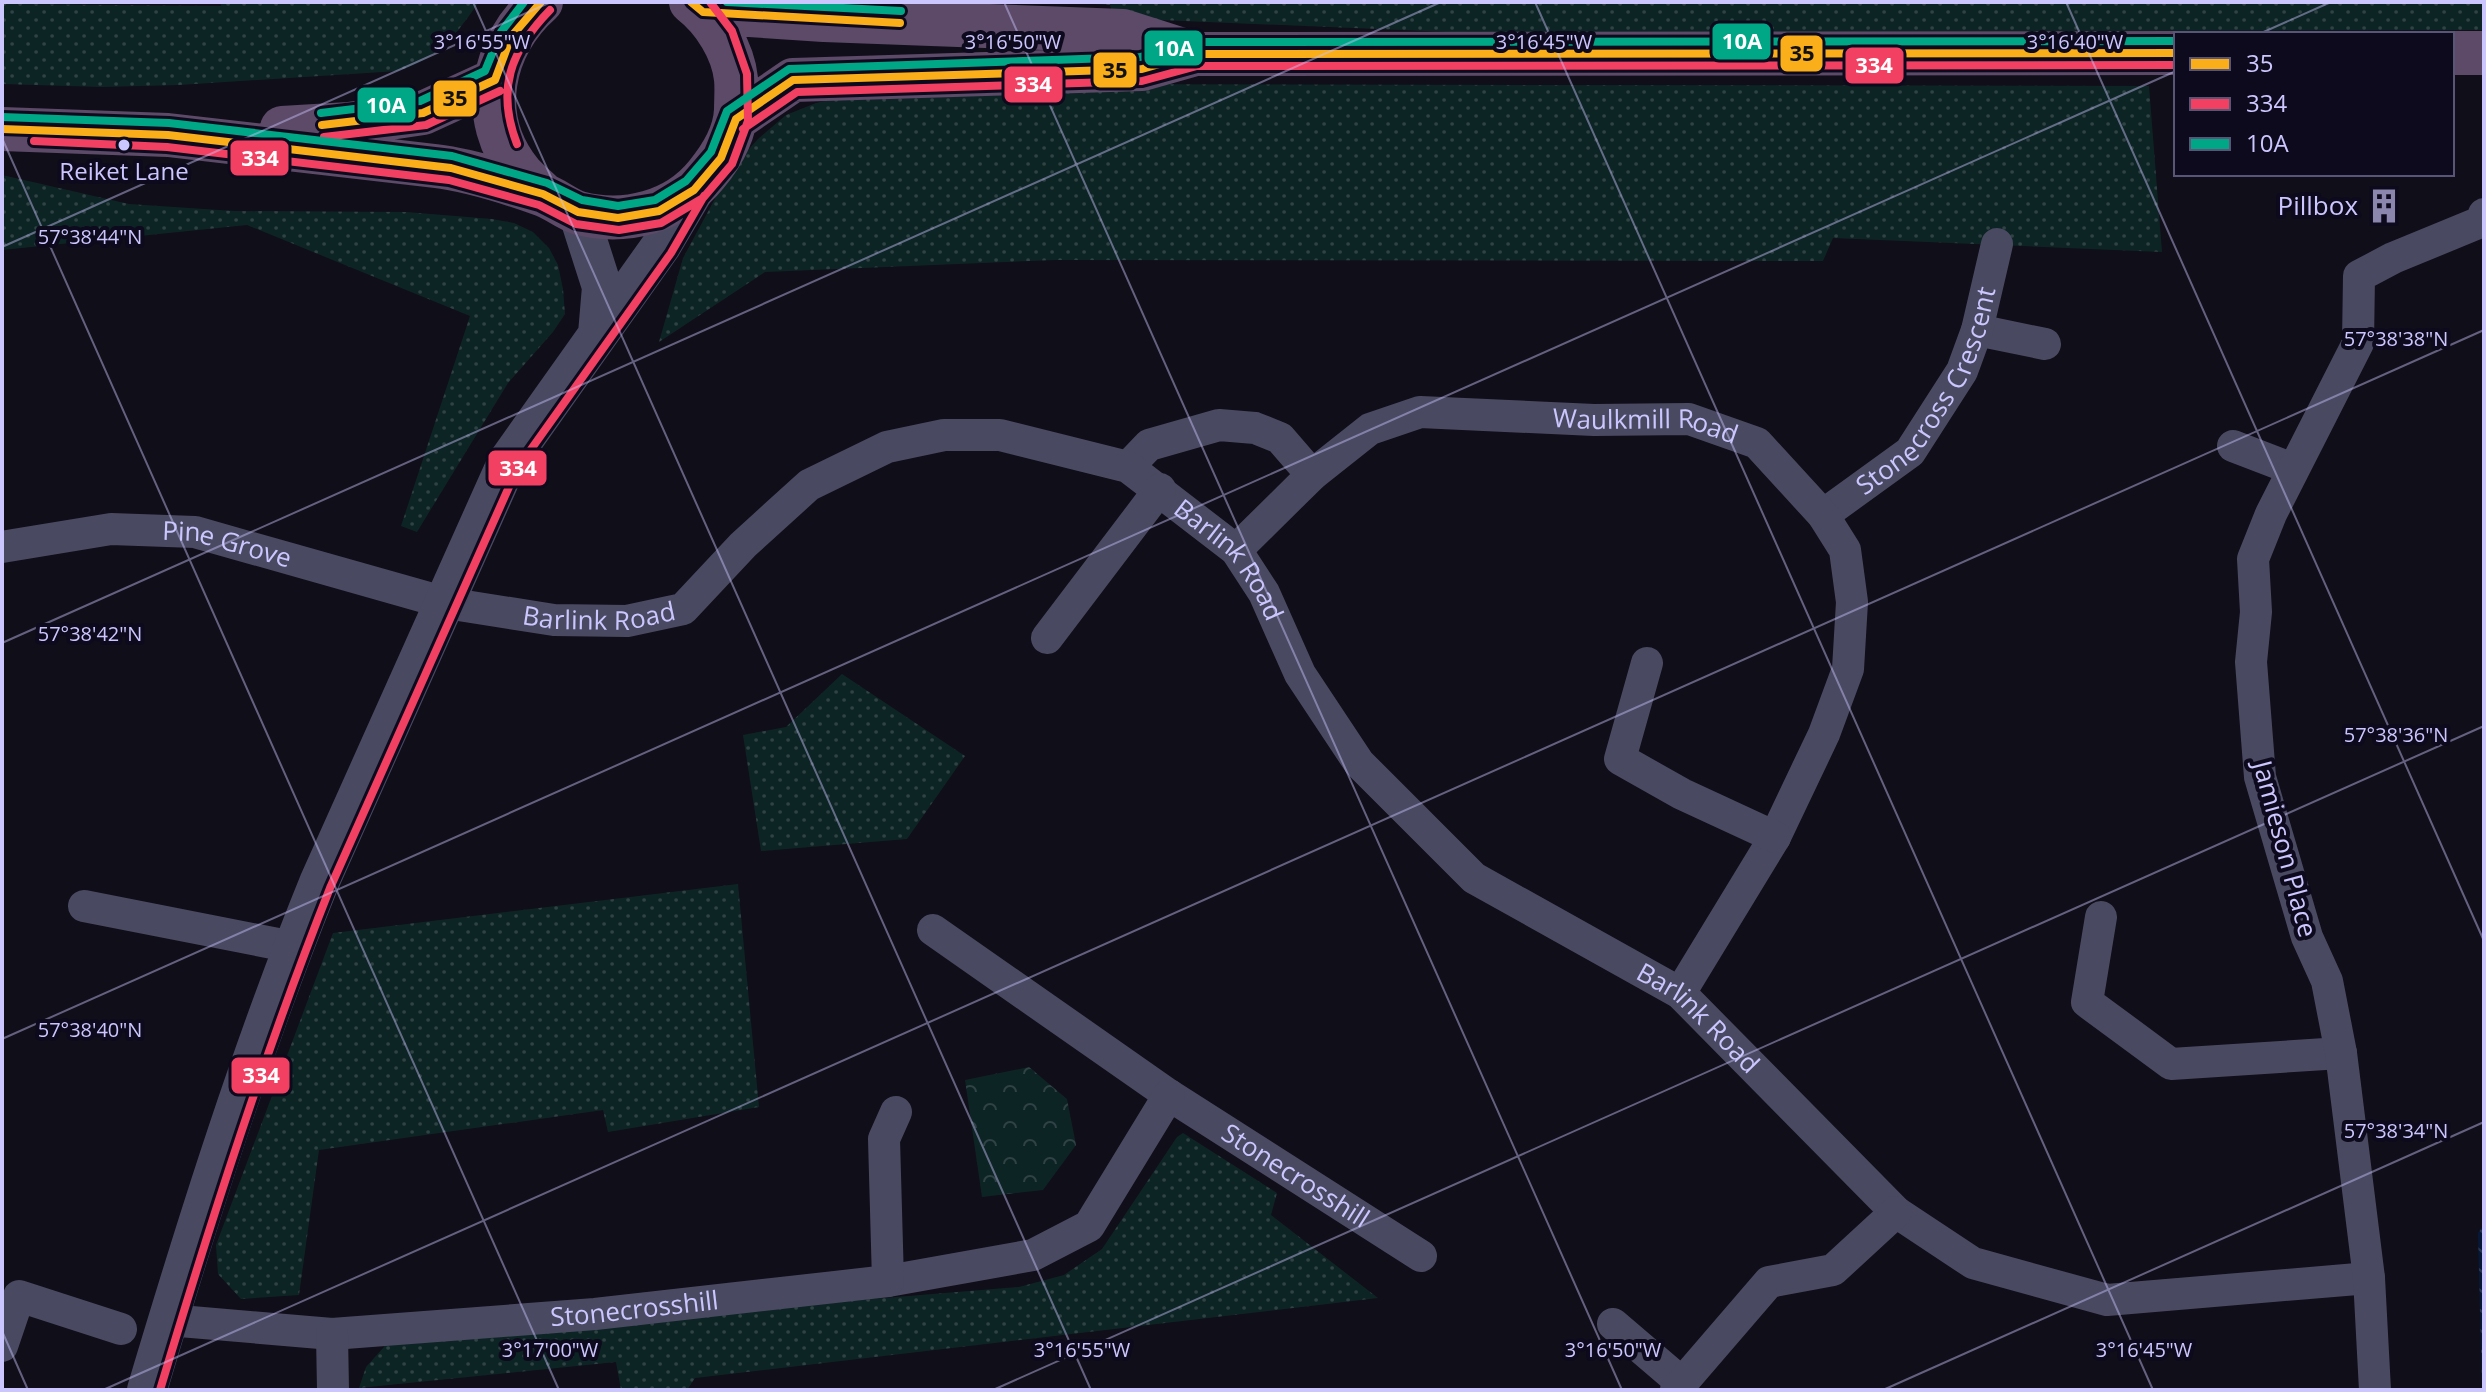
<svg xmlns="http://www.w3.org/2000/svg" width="2486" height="1392" font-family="'Open Sans',sans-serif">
	<defs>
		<pattern id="grass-dots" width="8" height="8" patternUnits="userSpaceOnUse" patternTransform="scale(2)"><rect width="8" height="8" fill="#0d2424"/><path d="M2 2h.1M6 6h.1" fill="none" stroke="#2f4245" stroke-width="1.8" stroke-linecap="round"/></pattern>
		<pattern id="park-crowns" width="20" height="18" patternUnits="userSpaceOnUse" patternTransform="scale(2)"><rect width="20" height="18" fill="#0d2424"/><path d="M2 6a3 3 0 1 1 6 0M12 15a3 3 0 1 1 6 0" fill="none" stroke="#2f4245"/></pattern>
		<pattern id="water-waves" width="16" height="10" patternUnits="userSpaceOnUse" patternTransform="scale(2)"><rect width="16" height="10" fill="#061838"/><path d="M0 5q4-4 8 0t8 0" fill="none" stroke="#293856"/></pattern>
	</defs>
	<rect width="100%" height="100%" fill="#100e19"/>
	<path fill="url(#grass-dots)" d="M220,2H479C453,38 442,56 398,71L179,85L102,87L2,84V4L221,6Z
		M1066,2H2484V30L1473,33L1113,18L1110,5Z
		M1015,84L2149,86L2162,252L1833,238L1823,261L1055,260L765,272L659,342L683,258L731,169L758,139L786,115L816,103L853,95Z
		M2,175L129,204L234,211L406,212L492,219L514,223L533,232L549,248L558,265L563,289L565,314L553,332L508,383L417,532L401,526L470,316L247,225L2,250Z
		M842,674L965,756L907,839L761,851L743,735L786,727Z
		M738,884L759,1107L608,1132L603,1110L319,1150L299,1295L241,1299L218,1274L216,1245L333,933Z
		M1183,1133L1277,1193L1271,1215L1378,1298L695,1378L687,1390H621L616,1362L359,1388L366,1367L392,1338L1019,1287L1064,1275L1102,1249L1177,1137Z"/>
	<path fill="url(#park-crowns)" d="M1029,1067L1067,1099L1076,1145L1043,1190L982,1197L965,1080Z"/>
	<path fill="url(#water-waves)" d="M2484,1225V1390H2482L2478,1233Z"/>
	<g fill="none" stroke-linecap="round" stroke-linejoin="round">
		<g stroke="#4a4962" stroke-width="32">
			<path d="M1977,330L2045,344"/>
			<path d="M2233,446L2293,469"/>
			<path d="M1128,467L1149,445L1219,425L1255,428L1280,438L1312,475"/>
			<path id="s1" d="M1823,515L1910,452L1962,371L1977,330L1997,244"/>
			<path id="s2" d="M2,547L111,529L195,532L446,603L554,620L627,621L683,609L743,545L809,485L887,447L944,435H1000L1128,467L1236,550L1264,593L1300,674L1359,763L1474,878L1680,993L1896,1212L1973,1263L2107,1300L2369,1278"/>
			<path id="s3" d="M1236,550L1312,475L1370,429L1420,412L1594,420L1689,419L1757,443L1823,515L1845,550L1852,602L1848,669L1824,734L1775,837L1680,993"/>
			<path d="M1047,638L1160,489"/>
			<path d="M1647,663L1620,759L1682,794L1775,837"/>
			<path d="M84,906L293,947"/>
			<path d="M2101,917L2087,1002L2171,1064L2341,1053"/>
			<path id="s4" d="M933,930L1169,1095L1421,1256"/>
			<path d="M888,1281L1033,1255L1089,1226L1169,1095"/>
			<path id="s5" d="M168,1320L332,1334L595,1314L888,1281L884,1139L896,1112"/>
			<path d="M1613,1324L1682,1383"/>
			<path d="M332,1334L333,1390"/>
			<path d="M2,1346L19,1296L121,1329"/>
			<path d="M1676,1390L1769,1282L1833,1270L1896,1212"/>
			<path d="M2375,1390L2369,1278L2341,1053L2327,981L2307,937L2260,777L2251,662L2256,612L2253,559L2271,514L2358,343L2359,276L2393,258L2483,221L2484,214"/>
		</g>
		<path stroke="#4a4962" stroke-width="40" d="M578,212L602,287L598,334
			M147,1390C198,1219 252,1048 319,883L507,463L661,246L694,190"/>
		<path stroke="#5c4a68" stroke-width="44" d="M541,2C491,46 476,118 521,173C527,180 536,187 543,194
			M703,12L824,20L1123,31L1195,54
			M2452,53H2484
			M736,119L793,80L1142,69L1195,54L2176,53
			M282,128L349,124L423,113L495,80
			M2,129L168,135L435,166C470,170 507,182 541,194C554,198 566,209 579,213C625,225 676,212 706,175C721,157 735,134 736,110C736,100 737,89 736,79C733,50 714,20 691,2"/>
		<g stroke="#0d0a1d" stroke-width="14">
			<path id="bus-1" d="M691,2L703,12L900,23
				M322,125L423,113L495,80L511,37L541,2
				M2,129L168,135L451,168L543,194L578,212L618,218L659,211L694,190L721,158L736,119L793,80L1142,69L1195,54L2176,53"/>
		</g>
		<g stroke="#0d0a1d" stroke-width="14">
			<path id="bus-2" d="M743,129L797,92L1142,81L1197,66L2176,65
				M324,137L426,125L500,91
				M34,141L167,147L449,180L539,205L576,224L619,230L661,223L703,198L732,164L748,121L747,74L732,31L710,2
				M517,144C496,90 510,51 550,10
				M160,1390C211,1220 265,1052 330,888L517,469L671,253L704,196"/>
		</g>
		<g stroke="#0d0a1d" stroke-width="14">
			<path id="bus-3" d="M727,2L901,11
				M321,113L420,101L485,71L501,32L524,2
				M2,117L169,123L452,156L547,183L582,200L618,206L655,200L686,181L711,152L727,111L789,69L1140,57L1195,42L2176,41"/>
		</g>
		<use href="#bus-1" stroke="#faae19" stroke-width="8"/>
		<use href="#bus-2" stroke="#f24062" stroke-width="8"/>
		<use href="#bus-3" stroke="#00a786" stroke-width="8"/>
	</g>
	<path fill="none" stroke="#ccc6ff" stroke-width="2" stroke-opacity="0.45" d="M473,2L1091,1390M1004,2L1622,1390M1535,2L2153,1390M2066,2L2484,941M2259,34L2331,2M2,138L559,1390M2,247L551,2M2,643L1441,2M2,1039L2176,71M2,1331L28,1390M103,1390L2484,330M993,1390L2484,726M1883,1390L2484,1122"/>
	<defs>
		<g id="building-bare" transform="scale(2.76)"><path d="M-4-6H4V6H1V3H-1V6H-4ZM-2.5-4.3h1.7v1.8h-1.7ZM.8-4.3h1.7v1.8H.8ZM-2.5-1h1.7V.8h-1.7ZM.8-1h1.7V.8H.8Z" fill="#8a86ae" stroke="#0d0a1d" stroke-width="2.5" paint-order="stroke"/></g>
	</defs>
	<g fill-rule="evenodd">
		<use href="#building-bare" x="2384" y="206"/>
	</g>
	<circle fill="#ccc6ff" stroke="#0d0a1d" stroke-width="3" cx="124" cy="145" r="7"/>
	<g text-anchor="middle" stroke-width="8" stroke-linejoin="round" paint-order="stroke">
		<g font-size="24" fill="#ccc6ff" stroke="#0d0a1d">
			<text x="124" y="180">Reiket Lane</text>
		</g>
		<g font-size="26" fill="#ccc6ff" stroke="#0d0a1d" text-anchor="end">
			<text x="2358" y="215">Pillbox</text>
		</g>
		<g font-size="26" fill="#ccc6ff" stroke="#0d0a1d">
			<text dy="9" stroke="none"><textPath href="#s1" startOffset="168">Stonecross Crescent</textPath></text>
			<text dy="9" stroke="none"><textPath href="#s3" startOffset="460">Waulkmill Road</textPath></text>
			<text dy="9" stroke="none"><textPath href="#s2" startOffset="228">Pine Grove</textPath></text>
			<text dy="9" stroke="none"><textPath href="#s2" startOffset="1344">Barlink Road</textPath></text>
			<text dy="9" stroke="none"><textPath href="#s2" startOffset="610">Barlink Road</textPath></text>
			<text transform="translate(2285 849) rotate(75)" y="9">Jamieson Place</text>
			<text dy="9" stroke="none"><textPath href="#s2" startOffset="2016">Barlink Road</textPath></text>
			<text dy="9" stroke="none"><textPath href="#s4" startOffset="438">Stonecrosshill</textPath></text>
			<text dy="9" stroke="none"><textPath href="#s5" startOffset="468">Stonecrosshill</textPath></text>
		</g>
	</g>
	<g font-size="20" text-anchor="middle" fill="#ccc6ff" stroke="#0d0a1d" stroke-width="8" stroke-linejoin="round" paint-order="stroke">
		<text x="482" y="49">3°16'55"W</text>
		<text x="1013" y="49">3°16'50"W</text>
		<text x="1544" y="49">3°16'45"W</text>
		<text x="2075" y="49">3°16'40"W</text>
		<text x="90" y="244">57°38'44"N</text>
		<text x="2396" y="346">57°38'38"N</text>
		<text x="90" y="641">57°38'42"N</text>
		<text x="2396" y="742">57°38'36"N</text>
		<text x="90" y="1037">57°38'40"N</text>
		<text x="2396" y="1138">57°38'34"N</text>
		<text x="550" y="1357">3°17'00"W</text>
		<text x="1082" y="1357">3°16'55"W</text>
		<text x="1613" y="1357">3°16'50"W</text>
		<text x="2144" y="1357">3°16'45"W</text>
	</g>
	<g stroke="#0d0a1d" stroke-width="3">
		<rect x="1711" y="22" width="61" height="39" rx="8" fill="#00a786"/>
		<rect x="1143" y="29" width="61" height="38" rx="8" fill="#00a786"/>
		<rect x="1779" y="34" width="45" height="39" rx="8" fill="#faae19"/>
		<rect x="1844" y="46" width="61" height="39" rx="8" fill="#f24062"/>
		<rect x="1092" y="51" width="46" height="38" rx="8" fill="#faae19"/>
		<rect x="1003" y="65" width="61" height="39" rx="8" fill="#f24062"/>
		<rect x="432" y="79" width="46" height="39" rx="8" fill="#faae19"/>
		<rect x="356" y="86" width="61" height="38" rx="8" fill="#00a786"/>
		<rect x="229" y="139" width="61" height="38" rx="8" fill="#f24062"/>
		<rect x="487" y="449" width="61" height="38" rx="8" fill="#f24062"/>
		<rect x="230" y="1056" width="61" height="39" rx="8" fill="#f24062"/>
	</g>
	<g font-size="22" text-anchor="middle" font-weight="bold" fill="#fff">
		<text x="1742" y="49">10A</text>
		<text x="1174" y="56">10A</text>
		<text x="1874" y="73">334</text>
		<text x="1033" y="92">334</text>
		<text x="386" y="113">10A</text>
		<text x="260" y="166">334</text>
		<text x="518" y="476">334</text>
		<text x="261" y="1083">334</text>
	</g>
	<g font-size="22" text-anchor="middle" font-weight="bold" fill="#111">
		<text x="1802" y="61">35</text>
		<text x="1115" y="78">35</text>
		<text x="455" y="106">35</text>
	</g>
	<rect width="2486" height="1392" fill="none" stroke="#ccc6ff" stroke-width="8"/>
	<rect x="2174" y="32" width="280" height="144" fill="#0d0a1d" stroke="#595577" stroke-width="2"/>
	<rect x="2190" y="58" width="40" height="12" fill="#faae19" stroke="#595577" stroke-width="2"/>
	<text x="2246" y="72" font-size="24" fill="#ccc6ff">35</text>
	<rect x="2190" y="98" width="40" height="12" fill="#f24062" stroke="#595577" stroke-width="2"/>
	<text x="2246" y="112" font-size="24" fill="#ccc6ff">334</text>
	<rect x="2190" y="138" width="40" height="12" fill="#00a786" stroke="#595577" stroke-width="2"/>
	<text x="2246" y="152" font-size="24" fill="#ccc6ff">10A</text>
</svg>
